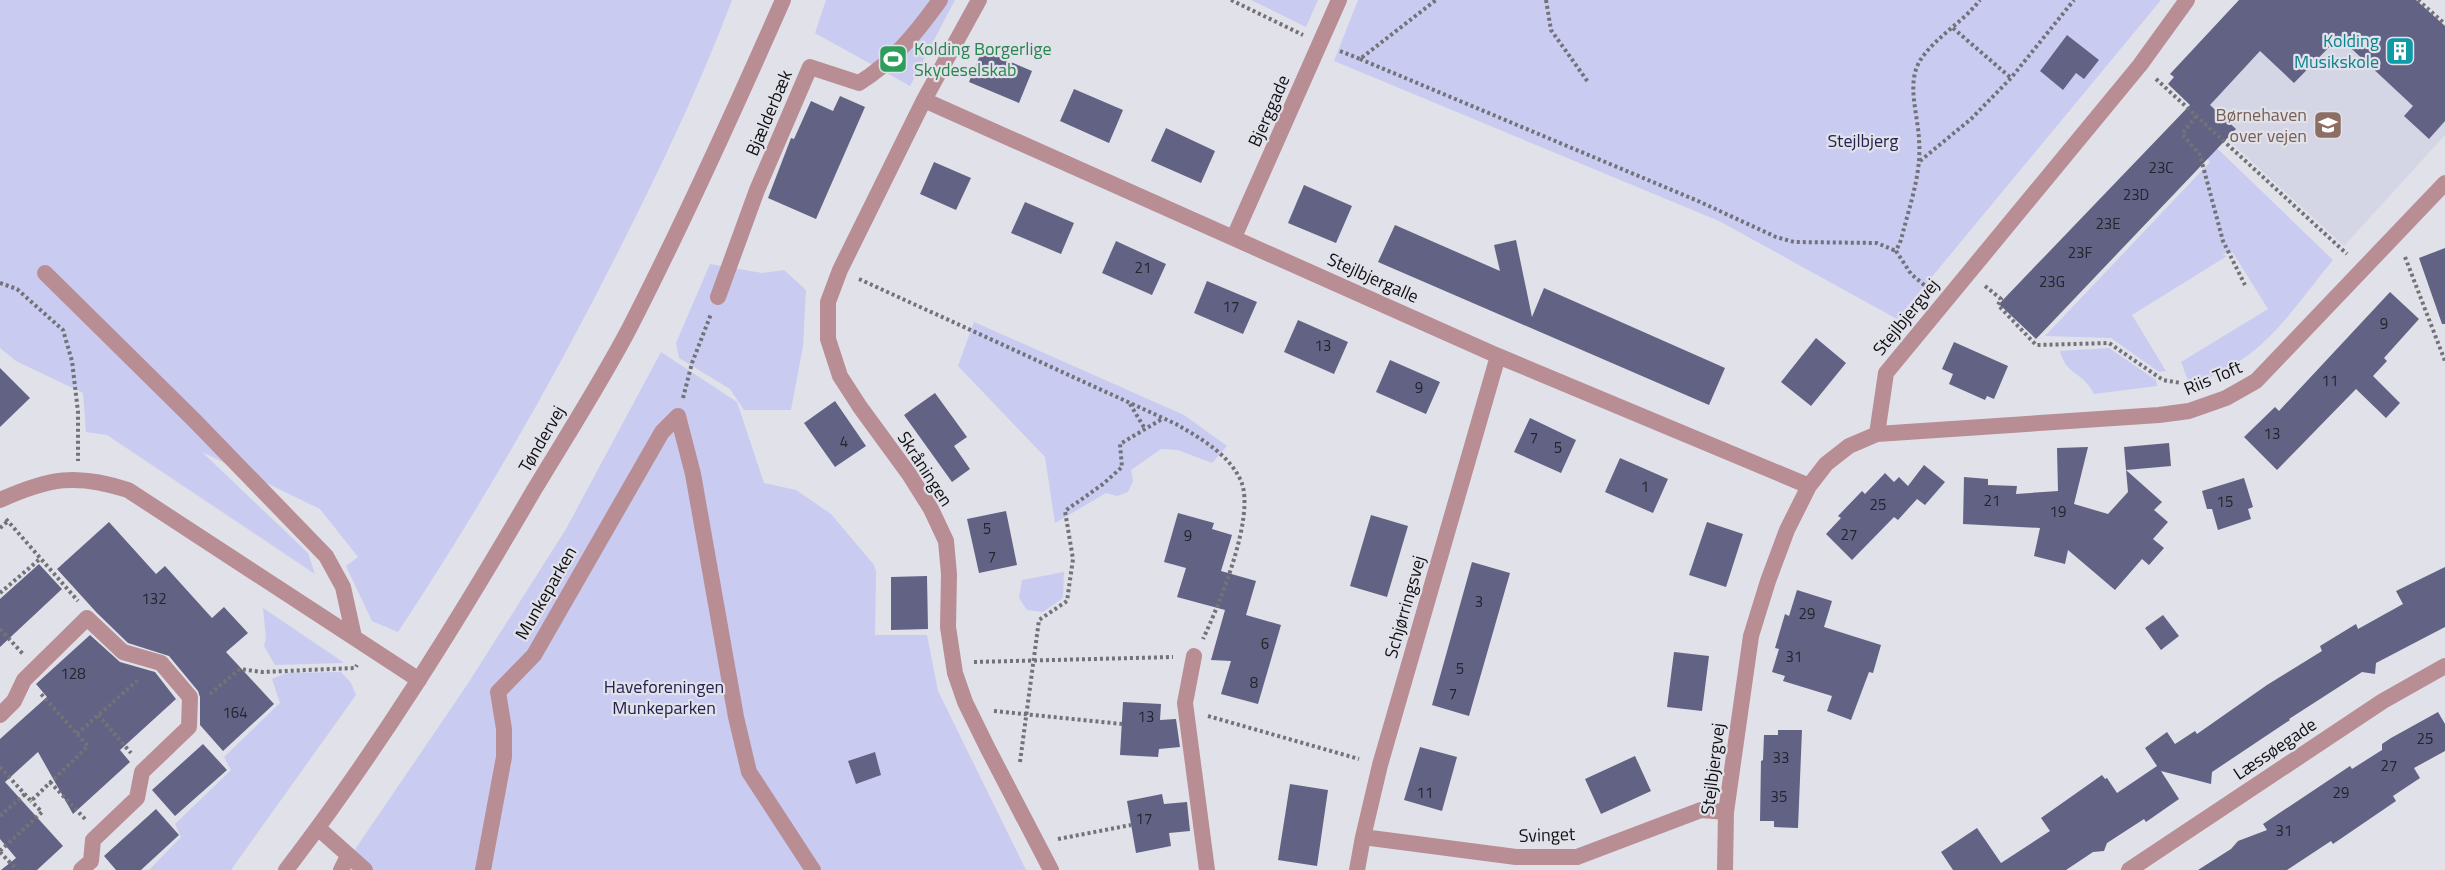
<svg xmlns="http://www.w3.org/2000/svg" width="2445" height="870" font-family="'Titillium Web',sans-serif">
	<rect width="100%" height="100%" fill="#e1e1ea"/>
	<path fill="#d4d5e5" d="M2303,0L2445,106V135L2344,246L2200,114Z"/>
	<path fill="#c9cbf1" d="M0,0H732C700,85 661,167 620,248C554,380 480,508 398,632L372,621L346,566L358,557L320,509L202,452L308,553L315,574L107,435L86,432L83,393L16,361L0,348Z
		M826,0H955L910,86L815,33Z
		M1251,0H1318L1306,27Z
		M1358,0H2161L1897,319L1719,221L1334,61Z
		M2194,126L2333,260C2307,291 2283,328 2251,353C2232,368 2212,377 2190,386L2181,362L2268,309L2233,253L2221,254L2227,256L2132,315L2166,371L2159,372L2111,338L2045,336L2210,162L2188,135Z
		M710,264L762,273L784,270L806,290L803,346L791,410H744L730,389L679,358L676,343Z
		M974,322L1184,415L1227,446L1212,463L1178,450L1161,449L1131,470L1133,481L1128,492L1117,496L1106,493L1055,523L1045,457L958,366Z
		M2109,348L2156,380L2157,386L2094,394C2083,371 2066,376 2060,351Z
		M661,352L737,402L764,483L796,490L831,514L874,565L876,572L875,635H927L938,691L1026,870H343L356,848L467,685L566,529Z
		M1064,572L1063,598L1043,612L1027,610L1019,598L1022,580Z
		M263,608L343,662V663L275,665L264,646L266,638Z
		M341,672L351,683L356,695L231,870H149L181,837L175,824L231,770L224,757L280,703L272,679L286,673Z"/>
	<path fill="#626284" d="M2239,0H2416L2445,26V121L2429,139L2404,116L2413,106L2339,37L2294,83L2260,51L2210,105L2236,129L2036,339L1999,304L2190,105L2168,84L2174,77L2170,74Z
		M2067,35L2099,60L2084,79L2076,73L2063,90L2040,71Z
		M982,50L1032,71L1019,103L969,82Z
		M1074,89L1123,110L1109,143L1060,121Z
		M840,96L865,107L816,219L768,198L791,138L794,139L811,101L833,111Z
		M1166,128L1215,151L1201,183L1151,161Z
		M934,162L971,178L956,210L920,194Z
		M1304,185L1352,206L1336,243L1288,223Z
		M1025,202L1074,223L1061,254L1011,233Z
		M1395,225L1500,271L1494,245L1516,240L1532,317L1544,288L1725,368L1709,405L1378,262Z
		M1116,241L1166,264L1152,295L1102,273Z
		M2445,248V324H2442L2419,258Z
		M1207,281L1257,302L1243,334L1194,313Z
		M2390,292L2419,319L2384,358L2387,361L2373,376L2400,403L2386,418L2356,389L2277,470L2244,437L2275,407L2279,411Z
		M1298,320L1348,342L1334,374L1284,352Z
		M1816,338L1846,363L1811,406L1781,382Z
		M1954,342L2008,366L1994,399L1987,396L1985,400L1949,384L1953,374L1942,369Z
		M1390,360L1440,382L1426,414L1376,392Z
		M0,368L30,398L0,427Z
		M935,393L967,437L954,446L970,469L952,482L904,415Z
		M835,401L866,446L835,467L804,423Z
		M1530,418L1576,440L1561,473L1514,452Z
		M2169,443L2171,466L2126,470L2162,502L2154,510L2168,522L2153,539L2164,548L2149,565L2142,559L2115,590L2068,550L2065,564L2034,556L2040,528L1963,524L1964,477L1988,479V485L2017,486L2016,494L2058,491L2057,448L2088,447L2074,504L2108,514L2128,492L2124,447Z
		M1620,458L1668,479L1653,513L1605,492Z
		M1924,465L1945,482L1925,505L1917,499L1898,520L1894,517L1852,560L1826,534L1841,518L1838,516L1862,491L1865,494L1885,473L1894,482L1899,477L1908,486Z
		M2244,478L2253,507L2248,509L2251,519L2218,530L2212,509H2207L2202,491Z
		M1006,511L1017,565L979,573L967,519Z
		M1178,513L1214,523L1212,529L1232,535L1221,571L1256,581L1246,615L1281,625L1258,704L1221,694L1231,661L1211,660L1225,610L1177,597L1186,568L1164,562Z
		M1371,515L1408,526L1387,597L1350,586Z
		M109,522L156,574L165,566L212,618L224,607L248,633L226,652L274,704L223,751L200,725V697L198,691L169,656L128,643L97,613L57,569Z
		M1707,522L1743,534L1726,587L1689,575Z
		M1472,562L1510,573L1469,716L1432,705Z
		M39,564L62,589L0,647V599Z
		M2445,567V627L2376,663L2375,674L2362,672L2289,719L2290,720L2212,772L2211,784L2161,771L2179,799L2146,822L2144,819L2107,843L2104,851L2093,852L2066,870H1953L1941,852L1977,828L2001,863L2050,831L2041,818L2102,775L2105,779L2107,778L2117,793L2157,766L2145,748L2167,732L2175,744L2195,731L2197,734L2267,685L2322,651L2320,646L2356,624L2358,629L2403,604L2396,591Z
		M927,576L928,629L891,630V577Z
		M1797,590L1832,601L1824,627L1881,645L1873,673L1869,672L1851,720L1827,711L1832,696L1783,681L1785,676L1772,672L1779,649L1775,648L1785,614L1789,616Z
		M2163,615L2179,636L2161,650L2145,628Z
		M90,635L120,662L155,672L179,703L176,699L120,750L130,762L73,814L38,752L5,782L63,846L37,870H1L16,858L0,839V739L47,697L36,684Z
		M1674,652L1709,656L1702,711L1667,707Z
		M1123,702L1161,704L1160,720L1176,719L1180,747L1159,749L1158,757L1120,755Z
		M2438,712L2445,724V751L2414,768L2420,778L2393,796L2396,801L2333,844L2331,841L2287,870H2198L2231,849L2238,841L2267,830L2263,824L2350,766L2352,769L2382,750V744L2391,738Z
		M1778,730H1802L1798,828L1774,827V821H1760L1761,761L1763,760L1764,735H1778Z
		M203,744L227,770L175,816L152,790Z
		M1420,747L1457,757L1442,811L1404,800Z
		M875,752L881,775L856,784L848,761Z
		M1635,756L1651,791L1601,814L1585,779Z
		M1290,784L1328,790L1317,866L1278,860Z
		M1162,794L1164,804L1187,802L1190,831L1169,833L1171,846L1136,853L1127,801Z
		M156,809L179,835L141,870H116L104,856Z"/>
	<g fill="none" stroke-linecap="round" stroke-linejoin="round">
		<path stroke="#727278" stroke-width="4" stroke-dasharray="3 3" stroke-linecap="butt" d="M1231,0L1303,35
			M1546,0L1551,30L1588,82
			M2418,0L2445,24
			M1953,28L2011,78
			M1340,51L1360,59L1436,0
			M1360,59L1698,201L1776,237L1794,242L1877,243L1896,251
			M2156,79L2347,254
			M2196,116L2182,134L2200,155L2223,241L2245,285
			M1920,161L1971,119L2011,78L2074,0
			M2405,257L2445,361
			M859,279L1176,424C1200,438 1229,454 1241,481C1256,516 1219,605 1203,639
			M0,283L17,289L63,330L72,361L78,412V461
			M1985,286L2001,299L1998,305L2036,345L2109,343L2163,380L2181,383
			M1929,289L1911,274L1896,251L1901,240C1909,207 1922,173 1919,140C1918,112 1904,79 1924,55C1939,35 1964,21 1980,0
			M683,398L692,363L711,314
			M1130,404L1145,429
			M6,519L78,601
			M0,528L7,522
			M0,593L41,558
			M0,629L23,654
			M974,662L1173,657
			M210,694L240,669L262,672L355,668L357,665
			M994,711L1122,724
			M98,715L131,753
			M1208,716L1359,759
			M77,734L139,679
			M1020,762L1039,620L1067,601L1073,559L1065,511L1103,484L1122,467L1120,444L1162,419
			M0,767L31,801L88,746L41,694
			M50,782L85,819
			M0,816L25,794
			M1058,839L1131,825
			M0,851L42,812L31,801
			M0,852L17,870"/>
		<path stroke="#b88e94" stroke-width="16" d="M45,273L194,420L326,556L343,587L354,637
			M718,297L757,190L810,67L859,83C893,62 917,32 940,0
			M0,500C49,478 76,473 128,490L419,680
			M1194,656L1185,703L1207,870
			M318,828L365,870
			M341,870L348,856
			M483,870L504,757V729L498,692L534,655L662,432L678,416L693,474L736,717L749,772L813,870"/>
		<path stroke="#b88e94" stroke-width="16" d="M979,0L924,100L840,270L828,302V339L840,376L860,407L909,474L931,509L946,541L949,574L948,627L955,673L965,702L987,747L1051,870
			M924,100L1498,356L1809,486
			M1234,237L1339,0
			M1877,434L1886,373L2140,65L2187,0
			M0,715L14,701L24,680L87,618L123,652L161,663L190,697L189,727L142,772L137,798L93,840L91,861L81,870
			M1363,837L1516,857H1577L1701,810L1726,812
			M1357,870L1363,837L1380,765L1498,356
			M1725,870L1726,812L1751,636L1768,581L1787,530L1809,486L1826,464L1849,446L1877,434L2159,415L2189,411L2226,398L2256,381L2445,183
			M2129,870L2383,701L2445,666"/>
		<path stroke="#b88e94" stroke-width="16" d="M286,870C378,750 458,621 534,490C566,437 600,384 629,329C684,222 734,111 783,0"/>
	</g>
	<defs>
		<g id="building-square" transform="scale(1.5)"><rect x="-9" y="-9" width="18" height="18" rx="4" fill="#0f9aa8" stroke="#e1e1ea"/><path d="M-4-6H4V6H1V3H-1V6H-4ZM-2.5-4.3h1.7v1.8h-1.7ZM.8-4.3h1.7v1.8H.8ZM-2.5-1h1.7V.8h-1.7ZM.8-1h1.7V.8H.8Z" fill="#fff"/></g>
		<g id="stadium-square" transform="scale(1.5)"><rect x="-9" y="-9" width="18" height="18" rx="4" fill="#2e9e5b" stroke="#e1e1ea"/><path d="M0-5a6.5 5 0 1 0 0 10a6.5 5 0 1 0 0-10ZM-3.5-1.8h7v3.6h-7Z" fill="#fff"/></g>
		<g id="school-square" transform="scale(1.5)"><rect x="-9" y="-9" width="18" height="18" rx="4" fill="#8d6e63" stroke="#e1e1ea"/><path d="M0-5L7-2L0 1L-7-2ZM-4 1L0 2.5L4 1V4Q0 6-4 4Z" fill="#fff"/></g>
	</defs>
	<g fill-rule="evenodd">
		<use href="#building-square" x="2400" y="51"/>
		<use href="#stadium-square" x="893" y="59"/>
		<use href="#school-square" x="2328" y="125"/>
	</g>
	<g text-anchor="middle" stroke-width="4.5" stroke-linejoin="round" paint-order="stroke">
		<g font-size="15" fill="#24242f">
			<text x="2161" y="173">23C</text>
			<text x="2136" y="200">23D</text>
			<text x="2108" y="229">23E</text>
			<text x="2080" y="258">23F</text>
			<text x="1143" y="273">21</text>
			<text x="2052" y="287">23G</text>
			<text x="1231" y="312">17</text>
			<text x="2384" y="329">9</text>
			<text x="1323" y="351">13</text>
			<text x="2330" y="386">11</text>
			<text x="1419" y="393">9</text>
			<text x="2272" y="439">13</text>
			<text x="1534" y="443">7</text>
			<text x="844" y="447">4</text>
			<text x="1558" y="453">5</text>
			<text x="1645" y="492">1</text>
			<text x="1992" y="506">21</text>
			<text x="2225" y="507">15</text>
			<text x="1878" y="510">25</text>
			<text x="2058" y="517">19</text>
			<text x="987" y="534">5</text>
			<text x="1849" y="540">27</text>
			<text x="1188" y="541">9</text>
			<text x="992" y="562">7</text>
			<text x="154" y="604">132</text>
			<text x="1479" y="607">3</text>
			<text x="1807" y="619">29</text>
			<text x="1265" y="649">6</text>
			<text x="1794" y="662">31</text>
			<text x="1460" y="674">5</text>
			<text x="73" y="679">128</text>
			<text x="1254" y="688">8</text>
			<text x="1453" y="699">7</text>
			<text x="235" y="718">164</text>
			<text x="1146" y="722">13</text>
			<text x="2425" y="744">25</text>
			<text x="1781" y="763">33</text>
			<text x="2389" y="771">27</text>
			<text x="1425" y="798">11</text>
			<text x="2341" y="798">29</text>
			<text x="1779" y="802">35</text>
			<text x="1144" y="824">17</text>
			<text x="2284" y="836">31</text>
		</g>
		<g font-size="18" fill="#0d838f" stroke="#e1e1ea" text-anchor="end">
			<text x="2379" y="47">Kolding<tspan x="2379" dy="21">Musikskole</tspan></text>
		</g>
		<g font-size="18" fill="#27864d" stroke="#e1e1ea" text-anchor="start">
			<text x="914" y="55">Kolding Borgerlige<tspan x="914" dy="21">Skydeselskab</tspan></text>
		</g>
		<g font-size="18" fill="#101013" stroke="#e1e1ea">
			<text transform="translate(1269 111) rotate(-66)" y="6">Bjerggade</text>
			<text transform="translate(769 113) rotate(-67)" y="6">Bjælderbæk</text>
			<text transform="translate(1373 278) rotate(24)" y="6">Stejlbjergalle</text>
			<text transform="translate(1906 317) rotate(-51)" y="6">Stejlbjergvej</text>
			<text transform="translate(2213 378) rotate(-23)" y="6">Riis Toft</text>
			<text transform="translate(542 439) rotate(-60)" y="6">Tøndervej</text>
			<text transform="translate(925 469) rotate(57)" y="6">Skråningen</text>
			<text transform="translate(546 593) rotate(-60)" y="6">Munkeparken</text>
			<text transform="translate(1405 607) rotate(-74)" y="6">Schjørringsvej</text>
			<text transform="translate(2275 749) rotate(-34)" y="6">Læssøegade</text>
			<text transform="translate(1713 769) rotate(-83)" y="6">Stejlbjergvej</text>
			<text transform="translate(1547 835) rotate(-2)" y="6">Svinget</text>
		</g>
		<g font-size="18" fill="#785e54" stroke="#e1e1ea" text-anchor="end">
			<text x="2307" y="121">Børnehaven<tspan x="2307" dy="21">over vejen</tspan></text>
		</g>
		<g font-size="18" fill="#252251" stroke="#e1e1ea">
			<text x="1863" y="147">Stejlbjerg</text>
			<text x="664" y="693">Haveforeningen<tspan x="664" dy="21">Munkeparken</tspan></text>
		</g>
	</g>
</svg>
